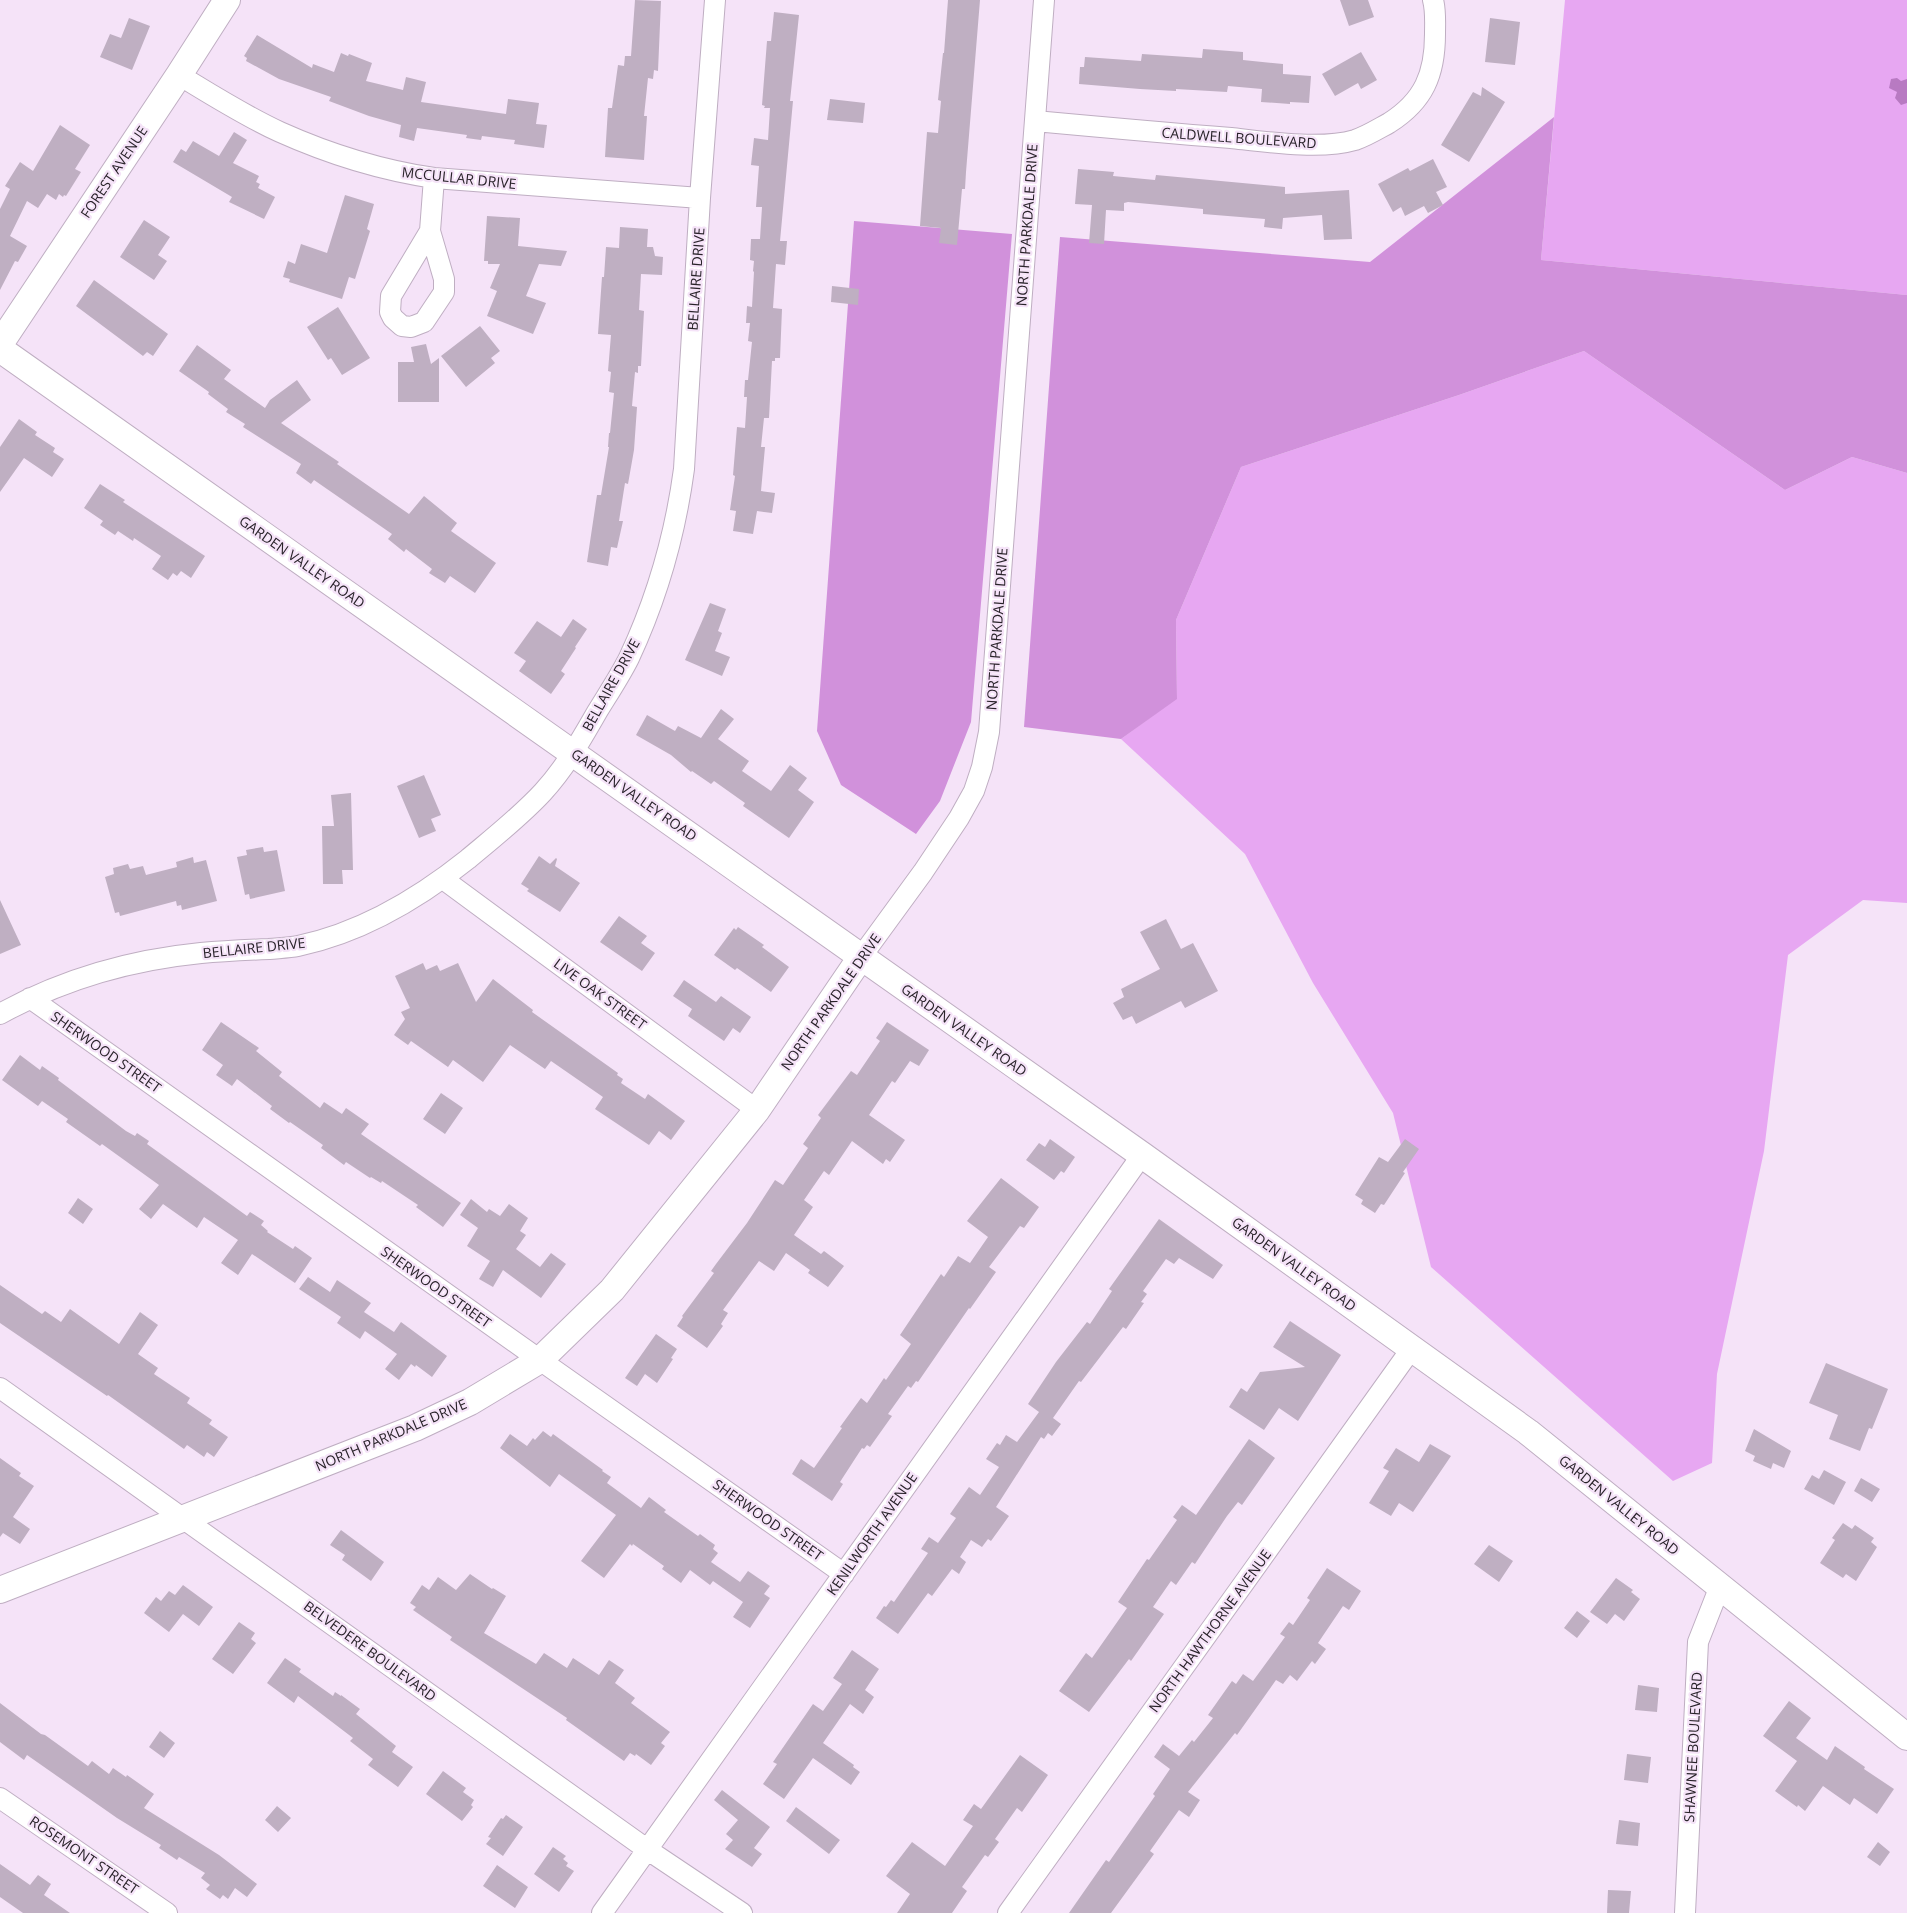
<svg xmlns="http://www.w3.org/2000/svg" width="1907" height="1913" font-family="'Open Sans',sans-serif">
	<rect width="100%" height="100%" fill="#f5e3f8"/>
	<path fill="#e7a7f2" d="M1565,0H1907V295L1541,260Z
		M1584,351L1785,490L1852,457L1907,473V903L1863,900L1788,955L1764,1151L1717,1374L1712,1463L1673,1481L1431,1267L1393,1113L1313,983L1245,854L1121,739L1177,698L1176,620L1241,467L1459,395Z"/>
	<path fill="#d191db" d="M1554,117L1541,260L1907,295V473L1852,457L1785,490L1584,351L1459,395L1241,467L1176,620L1177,699L1121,739L1024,727L1060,237L1370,262Z
		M854,221L1012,234L971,722L940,801L916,834L841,785L817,731Z"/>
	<path fill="#b87ac2" d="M1897,78L1901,81L1907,79V103L1901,105L1895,98L1897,92L1889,88L1891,79Z"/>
	<path fill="#bfafc2" d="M635,0L661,1L658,71L654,70L653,79L648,78L644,116H647L644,160L605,157L608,108H612L618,65L624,66L625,56H631Z
		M948,0H980L966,172L965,189H962L957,245L939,243L941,228L920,226L927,132L938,133L941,101L938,100L943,53H944Z
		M1340,0H1368L1374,17L1349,26Z
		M774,12L799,15L790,101H793L780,241H787L785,265L776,264L773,308L782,309L780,358H775V361H772L769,418H764L761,447H765L761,491L775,493L772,513L757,511L753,534L733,531L736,511L730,510L735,476L733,475L737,427L745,428L747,397H744L745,380H748L752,342L748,341L750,323H746L747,306L752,307L754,272L753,271L754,261L750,260L751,239H760L762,207H756L759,166L751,165L754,138L768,140L770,108H764L765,106L762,105L767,41H771Z
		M129,18L150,26L132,70L100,57L110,34L121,38Z
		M1490,18L1520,22L1515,65L1485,62Z
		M257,35L312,68L313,64L334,72L341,53L348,56L349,54L372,63L366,81L403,90L406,77L426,82L421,102L506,114L508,99L539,103L536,124L547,125L544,148L514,144L515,140L482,136L481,140L466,138L467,135L417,128L414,141L399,137L401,125L369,116L329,101L331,97L279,79L246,61L247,58L244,56Z
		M1203,49L1243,52V60L1283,64V74L1311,76L1309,103L1290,102V104L1261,102L1262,89L1228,86L1227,92L1176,89V91L1140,89L1079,84L1080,67H1084L1085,57L1141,61L1142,54L1202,58Z
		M1361,52L1377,80L1361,89L1358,83L1335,96L1322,74Z
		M1482,87L1505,102L1469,162L1441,145L1473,92L1481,96Z
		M830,99L865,103L863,123L827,120Z
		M60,125L90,145L75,169L81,172L66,196L64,195L63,197L59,194L56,200L47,194L38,208L27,201L10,236L27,246L18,262L15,261L0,290V209L10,189L5,186L20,162L33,171Z
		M234,132L247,140L233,163L259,176L256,182L260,184L258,188L275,197L264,219L229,202L232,197L173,162L181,149L186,152L193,141L219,156Z
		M1433,159L1447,187L1436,192L1443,205L1428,213L1424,206L1405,216L1401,207L1393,212L1378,184L1408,168L1410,171Z
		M1078,169L1114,172L1113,176L1155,180L1156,175L1285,187V194L1349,190L1352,239L1324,240L1322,215L1283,218L1282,229L1264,227L1265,219L1203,214V209L1128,202L1124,203V211L1106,210L1104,244L1089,243L1092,205L1075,204Z
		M345,195L374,204L367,229L370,231L355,279L349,277L342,299L289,282L290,279L283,277L288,261L295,264L301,244L327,253Z
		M487,216L520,218L518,246L567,251L561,266L539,264L526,296L546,303L533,334L487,316L497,291L490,288L500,264H488V261H484Z
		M144,220L170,237L158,255L167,261L154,280L120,257Z
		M620,227L648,229L647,247H653L655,256L663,257L662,275L641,274L639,310L644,311L641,366H638V373L635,372L632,406L637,407L634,450L628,484L625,483L619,521H623L617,548L611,547L608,566L587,562L597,495H601L609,447H608L609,433H610L614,393L609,392L611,372L608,371L611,335L598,334L602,277H604L606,247L619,248Z
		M94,280L168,334L153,356L147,352L143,356L76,306Z
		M832,286L859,289L858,305L831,302Z
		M338,307L370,358L342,375L331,358L328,360L307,327Z
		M480,326L500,351L491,358L495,363L466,387L441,356Z
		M426,344L431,364L439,358V402H398V362H414L411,347Z
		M197,345L231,370L224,379L265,408L270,400L297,380L311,400L281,423L339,462L337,464L409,514L424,496L457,523L451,531L496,563L475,593L450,576L445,583L429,573L432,569L406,549L404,552L388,539L392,534L314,480L311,484L296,473L301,464L243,427L245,424L226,412L228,409L208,394L209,392L179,371Z
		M19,419L37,432L35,435L55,448L53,452L64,459L52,477L24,458L0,492V447Z
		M100,484L125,500L123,502L205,556L191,578L181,571L177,576L173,573L168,580L152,569L161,556L134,538L133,541L118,531L115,535L100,525L103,521L84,508Z
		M710,603L726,609L718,631L722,633L715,651L730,657L722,676L685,660Z
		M573,619L587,629L575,647L576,648L561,671L565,674L551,694L519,671L526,661L514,653L537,621L561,637Z
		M721,709L734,719L718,739L749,761L742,771L771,791L790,765L807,778L798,790L814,802L789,838L743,806L745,803L714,781L711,784L692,771L691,772L671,755L636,735L647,715L675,731L678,726L701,738Z
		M424,775L441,815L431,819L436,831L419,838L397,786Z
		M351,793L353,870H342L343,884H323L322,826H334L331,795Z
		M263,847L264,852L277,850L285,891L250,899L249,894L245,895L237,857L247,855L246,850Z
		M539,856L550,864L556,858L557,859L555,866L580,883L560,912L527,891L529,889L521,884Z
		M193,857L194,863L206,860L217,901L182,910L181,905L177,906L176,901L120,916L119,912L115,913L105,877L114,874L113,868L128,864L130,869L143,866L146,875L177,867L176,862Z
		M0,900L21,945L0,954Z
		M619,916L647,936L641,943L655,953L642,971L600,942Z
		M1166,919L1181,949L1193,943L1218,991L1185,1008L1181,1001L1136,1024L1132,1016L1123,1020L1113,1003L1124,997L1121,989L1160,969L1140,932Z
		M738,927L764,945L762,947L789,967L771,992L737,968L735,970L714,955L734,928L736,930Z
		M423,963L426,970L437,965L440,971L458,963L476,1002L493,979L533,1010L532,1012L618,1073L617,1075L623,1079L621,1083L645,1099L648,1094L685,1121L671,1140L659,1131L649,1145L595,1109L603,1097L551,1061L545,1069L510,1045L483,1082L453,1060L448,1067L411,1041L408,1045L394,1035L405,1019L401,1012L410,1008L395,976Z
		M684,980L716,1002L721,996L751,1017L740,1033L733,1028L724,1041L688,1016L692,1009L673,996Z
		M221,1022L259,1048L256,1051L282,1072L279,1076L320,1108L324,1102L342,1114L346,1108L369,1124L361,1134L461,1203L443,1227L416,1207L418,1205L382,1181L381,1183L371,1177L370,1178L346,1162L344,1165L321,1148L323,1145L290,1122L289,1123L270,1109L272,1106L237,1079L232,1086L216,1075L223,1065L202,1050Z
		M887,1022L929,1050L919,1066L910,1061L895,1083L892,1081L869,1115L905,1140L890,1162L886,1159L883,1164L852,1141L829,1175L824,1171L804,1200L813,1207L794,1235L821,1254L824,1251L844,1266L828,1287L808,1273L810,1270L786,1253L774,1271L759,1261L723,1310L728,1313L721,1324L723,1326L707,1348L677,1326L683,1317L682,1316L714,1273L711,1271L716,1264L747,1223L775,1180L783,1185L808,1148L803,1144L821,1118L818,1115L851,1071L857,1075L880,1041L876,1038Z
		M20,1055L40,1070L42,1066L59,1078L58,1080L126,1131L135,1136L137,1133L149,1141L147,1144L247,1216L250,1212L264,1221L261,1225L268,1231L267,1232L293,1249L295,1246L312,1258L295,1283L252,1254L238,1275L221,1263L238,1240L204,1217L197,1228L163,1204L151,1219L139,1209L159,1185L102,1144L100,1146L66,1122L68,1119L42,1101L38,1106L2,1080Z
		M441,1093L463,1108L445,1134L423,1119Z
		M1050,1139L1075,1157L1064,1173L1061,1171L1054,1180L1026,1160L1039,1143L1045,1147Z
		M1405,1139L1419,1149L1403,1172L1405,1173L1384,1205L1381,1204L1375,1213L1361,1204L1363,1200L1355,1195L1379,1157L1388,1162Z
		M1001,1178L1039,1207L1024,1228L1020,1226L989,1267L996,1272L970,1309L969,1308L918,1382L916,1381L911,1388L908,1386L888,1414L892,1416L870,1447L867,1445L864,1449L862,1448L840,1482L843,1484L832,1501L792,1474L801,1459L814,1468L842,1428L840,1427L861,1398L867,1403L884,1378L886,1380L911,1344L900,1335L941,1274L944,1277L958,1256L970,1263L988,1237L967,1221Z
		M78,1198L93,1209L83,1224L68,1213Z
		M471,1199L487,1212L489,1209L500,1216L509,1204L528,1218L520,1231L526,1235L516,1249L540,1267L551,1253L566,1264L541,1298L503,1270L493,1287L479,1279L490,1261L467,1246L478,1228L460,1215Z
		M1159,1219L1223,1265L1213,1279L1179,1258L1174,1264L1166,1259L1143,1291L1147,1294L1141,1302L1144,1303L1126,1329L1123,1327L1081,1382L1079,1381L1053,1418L1061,1424L1052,1436L1048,1433L1044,1439L1041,1437L996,1507L1009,1516L991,1541L988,1539L982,1547L971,1540L960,1557L966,1562L959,1574L952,1569L932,1596L928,1593L898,1634L876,1618L884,1606L886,1607L891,1600L894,1602L928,1553L921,1549L929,1537L938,1543L956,1518L950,1514L969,1487L980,1495L999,1467L986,1459L997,1443L1000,1445L1006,1435L1017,1442L1039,1412L1028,1404L1056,1362L1087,1322L1090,1324L1112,1291L1109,1289Z
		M308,1277L330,1292L337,1280L371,1303L364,1312L394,1332L401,1322L447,1356L432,1377L416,1365L415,1367L411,1364L399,1380L385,1369L397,1354L365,1331L360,1339L337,1323L341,1317L299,1289Z
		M0,1285L42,1314L45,1311L61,1322L70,1309L119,1344L140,1312L158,1325L138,1354L158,1368L154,1374L190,1398L187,1403L212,1420L209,1424L228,1437L214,1457L207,1452L204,1457L187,1445L184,1449L108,1395L107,1396L0,1323Z
		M1290,1321L1341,1355L1298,1421L1279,1408L1264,1430L1229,1407L1241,1388L1247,1392L1260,1372L1305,1367L1273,1347Z
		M656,1334L677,1349L671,1358L673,1359L657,1383L645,1374L637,1386L625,1378Z
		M1826,1363L1888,1389L1872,1429L1869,1428L1860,1451L1829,1439L1838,1415L1809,1403Z
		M1754,1429L1791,1451L1784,1468L1773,1463L1771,1469L1753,1461L1755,1456L1745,1451Z
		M543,1431L551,1437L553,1434L603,1470L602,1471L611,1477L607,1483L641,1508L649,1497L666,1510L664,1512L698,1536L700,1534L715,1545L713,1549L718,1553L711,1562L740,1582L748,1571L770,1586L764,1594L770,1598L750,1628L733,1617L743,1602L713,1581L710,1585L690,1570L681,1583L662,1569L664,1566L633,1544L632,1546L630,1544L604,1578L581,1561L616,1515L559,1474L550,1487L500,1448L510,1434L527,1446L533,1438L535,1440Z
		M1249,1439L1275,1458L1242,1505L1238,1502L1227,1516L1195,1564L1192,1562L1176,1585L1171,1581L1153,1607L1164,1614L1131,1661L1129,1659L1089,1712L1059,1691L1086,1653L1092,1658L1127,1608L1118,1602L1147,1559L1149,1560L1177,1520L1173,1517L1182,1505L1196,1515Z
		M1430,1444L1451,1456L1413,1512L1399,1503L1391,1516L1369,1503L1389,1471L1383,1468L1396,1448L1419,1462Z
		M0,1458L21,1473L19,1476L34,1486L13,1517L30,1529L20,1544L3,1533L0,1537Z
		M1824,1470L1846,1482L1834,1505L1804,1489L1812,1475L1819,1479Z
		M1861,1478L1880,1489L1872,1502L1854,1491Z
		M1843,1523L1852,1529L1855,1525L1874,1538L1871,1542L1877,1547L1856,1581L1846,1574L1843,1578L1820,1563L1835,1540L1832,1538Z
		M341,1530L384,1562L371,1581L342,1560L345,1555L330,1545Z
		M1489,1545L1513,1561L1499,1582L1474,1564Z
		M1327,1568L1361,1591L1349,1610L1343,1606L1318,1643L1326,1649L1315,1664L1312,1661L1297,1681L1290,1675L1283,1684L1276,1680L1237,1735L1235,1733L1188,1792L1200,1800L1189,1817L1179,1810L1150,1851L1154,1854L1111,1913H1069L1106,1860L1109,1862L1155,1796L1153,1794L1170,1769L1154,1757L1163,1744L1179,1756L1192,1740L1194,1742L1213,1718L1208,1715L1232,1681L1236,1684L1243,1674L1253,1681L1285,1637L1280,1634L1289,1622L1293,1625L1310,1600L1307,1598Z
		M470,1574L492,1589L493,1588L506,1596L484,1633L536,1664L544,1653L567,1668L573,1658L599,1675L609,1660L624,1670L615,1683L635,1698L631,1703L670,1732L661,1743L665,1746L651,1765L636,1754L635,1756L630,1753L624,1761L566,1720L567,1718L450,1640L452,1637L413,1610L416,1607L410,1603L422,1585L429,1590L438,1577L456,1590Z
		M1616,1578L1633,1590L1631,1592L1640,1599L1624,1621L1615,1614L1607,1624L1590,1612Z
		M183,1585L213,1607L199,1626L183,1614L169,1632L144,1613L156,1597L161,1601L169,1591L175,1595Z
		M1577,1611L1590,1621L1577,1638L1564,1628Z
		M239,1622L255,1633L251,1639L256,1643L233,1674L212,1659Z
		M852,1650L879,1669L865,1690L874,1697L863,1714L850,1704L823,1743L854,1765L853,1767L860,1772L851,1785L813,1758L784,1799L763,1784L777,1764L773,1762L813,1704L823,1711L842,1684L833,1678Z
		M285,1658L301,1669L299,1672L333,1696L335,1692L341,1696V1695L360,1709L356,1714L396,1746L392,1752L413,1767L398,1787L368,1765L373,1759L350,1741L353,1738L298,1696L294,1703L267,1683Z
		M1638,1685L1659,1688L1657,1712L1635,1710Z
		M1789,1701L1811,1718L1796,1738L1827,1760L1835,1746L1865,1767L1864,1769L1894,1789L1877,1814L1854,1798L1850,1805L1823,1786L1805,1811L1798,1805L1797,1807L1775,1791L1797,1761L1763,1736Z
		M0,1703L41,1734L45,1735L88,1766L92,1761L109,1774L113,1768L126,1777L127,1775L154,1794L144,1808L219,1855L257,1884L247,1897L235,1888L228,1899L223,1895L220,1899L206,1889L210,1885L201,1878L205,1873L179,1857L177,1860L159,1848L161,1845L117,1818L27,1755L24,1760L0,1742Z
		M160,1731L175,1743L164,1758L149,1747Z
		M1627,1754L1651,1757L1648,1783L1624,1780Z
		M1020,1755L1048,1775L1022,1812L1017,1808L995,1839L999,1842L988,1857L985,1855L962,1887L967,1891L952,1913H897L910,1894L886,1876L912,1842L945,1866L973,1826L963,1820L974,1804L981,1809Z
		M443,1771L466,1788L463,1792L474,1800L471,1805L473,1807L462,1821L426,1794Z
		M722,1790L770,1827L754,1848L762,1854L752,1867L725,1849L733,1840L726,1834L738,1820L714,1800Z
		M277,1806L291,1818L278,1832L265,1820Z
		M796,1807L840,1840L829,1854L786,1821Z
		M506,1815L523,1827L503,1856L486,1844L491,1838L488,1837L501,1818L503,1819Z
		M1619,1820L1640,1823L1638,1846L1616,1844Z
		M1878,1842L1890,1852L1880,1866L1867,1857Z
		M553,1847L566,1856L563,1859L568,1863L566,1866L574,1871L559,1892L534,1874Z
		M0,1864L30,1885L38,1875L51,1884L44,1895L70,1913H23L0,1897Z
		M497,1865L528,1887L515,1908L483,1886Z
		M1608,1890L1631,1891L1629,1913H1607Z"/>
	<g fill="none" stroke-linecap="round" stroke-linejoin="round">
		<g stroke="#bfaec2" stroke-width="22">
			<path id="minor" d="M179,75C212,95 245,116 280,132C329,154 380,170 434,178L700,198
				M1035,121C1100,127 1166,133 1231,138C1267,142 1321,150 1355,140C1367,136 1378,129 1389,123C1424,101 1435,74 1435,34C1435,22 1436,11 1433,0
				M430,231L444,279V292L424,322L411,327L402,326L393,318L390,312L391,296L430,231L434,178
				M443,879L757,1110
				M861,957L923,872L959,818L974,791L982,767L989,732L1044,0
				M30,998L540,1360L844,1574
				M0,1014C63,979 130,960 201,953C224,951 246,950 269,949C278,948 288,948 298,946C360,933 418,899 468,859C493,838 521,816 543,792C565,768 581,740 597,712C608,694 620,676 629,658C658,596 675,536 684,469L700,198L715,0
				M0,1388L648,1850L742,1913
				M0,1798L167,1913
				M602,1913L1142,1155
				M1008,1913L1412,1348
				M1685,1913L1698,1642L1720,1586"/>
		</g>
		<g stroke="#bfaec2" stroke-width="28">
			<path id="tertiary" d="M0,344L179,75L227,0
				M0,349L1142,1155L1528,1432L1907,1737
				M0,1590L415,1428L470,1402L540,1360L612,1290L757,1110L861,957"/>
		</g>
		<use href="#minor" stroke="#fff" stroke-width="20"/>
		<use href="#tertiary" stroke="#fff" stroke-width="26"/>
	</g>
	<g text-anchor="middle" stroke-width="4.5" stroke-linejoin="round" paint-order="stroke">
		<g font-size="14" fill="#29232a" stroke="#f5e3f8">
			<text transform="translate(1239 138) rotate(4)" y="5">CALDWELL BOULEVARD</text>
			<text transform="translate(114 172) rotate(-56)" y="5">FOREST AVENUE</text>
			<text transform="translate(459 178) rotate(6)" y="5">MCCULLAR DRIVE</text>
			<text transform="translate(1027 225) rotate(-86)" y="5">NORTH PARKDALE DRIVE</text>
			<text transform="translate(696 279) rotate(-86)" y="5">BELLAIRE DRIVE</text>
			<text transform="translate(302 562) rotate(35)" y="5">GARDEN VALLEY ROAD</text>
			<text transform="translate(997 629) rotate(-86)" y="5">NORTH PARKDALE DRIVE</text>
			<text transform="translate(611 685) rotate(-61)" y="5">BELLAIRE DRIVE</text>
			<text transform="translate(634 795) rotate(35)" y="5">GARDEN VALLEY ROAD</text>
			<text transform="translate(254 948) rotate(-6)" y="5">BELLAIRE DRIVE</text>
			<text transform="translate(600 994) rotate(36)" y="5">LIVE OAK STREET</text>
			<text transform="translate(831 1002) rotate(-55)" y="5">NORTH PARKDALE DRIVE</text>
			<text transform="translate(964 1030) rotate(35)" y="5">GARDEN VALLEY ROAD</text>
			<text transform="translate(106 1052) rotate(35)" y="5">SHERWOOD STREET</text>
			<text transform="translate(1294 1264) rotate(36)" y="5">GARDEN VALLEY ROAD</text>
			<text transform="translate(436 1287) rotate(35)" y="5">SHERWOOD STREET</text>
			<text transform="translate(391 1435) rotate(-23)" y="5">NORTH PARKDALE DRIVE</text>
			<text transform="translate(1619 1505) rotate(39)" y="5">GARDEN VALLEY ROAD</text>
			<text transform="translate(768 1520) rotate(35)" y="5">SHERWOOD STREET</text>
			<text transform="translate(872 1534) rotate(-55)" y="5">KENILWORTH AVENUE</text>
			<text transform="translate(1210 1631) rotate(-54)" y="5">NORTH HAWTHORNE AVENUE</text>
			<text transform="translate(370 1651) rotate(36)" y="5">BELVEDERE BOULEVARD</text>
			<text transform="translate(1693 1747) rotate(-87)" y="5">SHAWNEE BOULEVARD</text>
			<text transform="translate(84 1855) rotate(34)" y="5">ROSEMONT STREET</text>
		</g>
	</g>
</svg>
